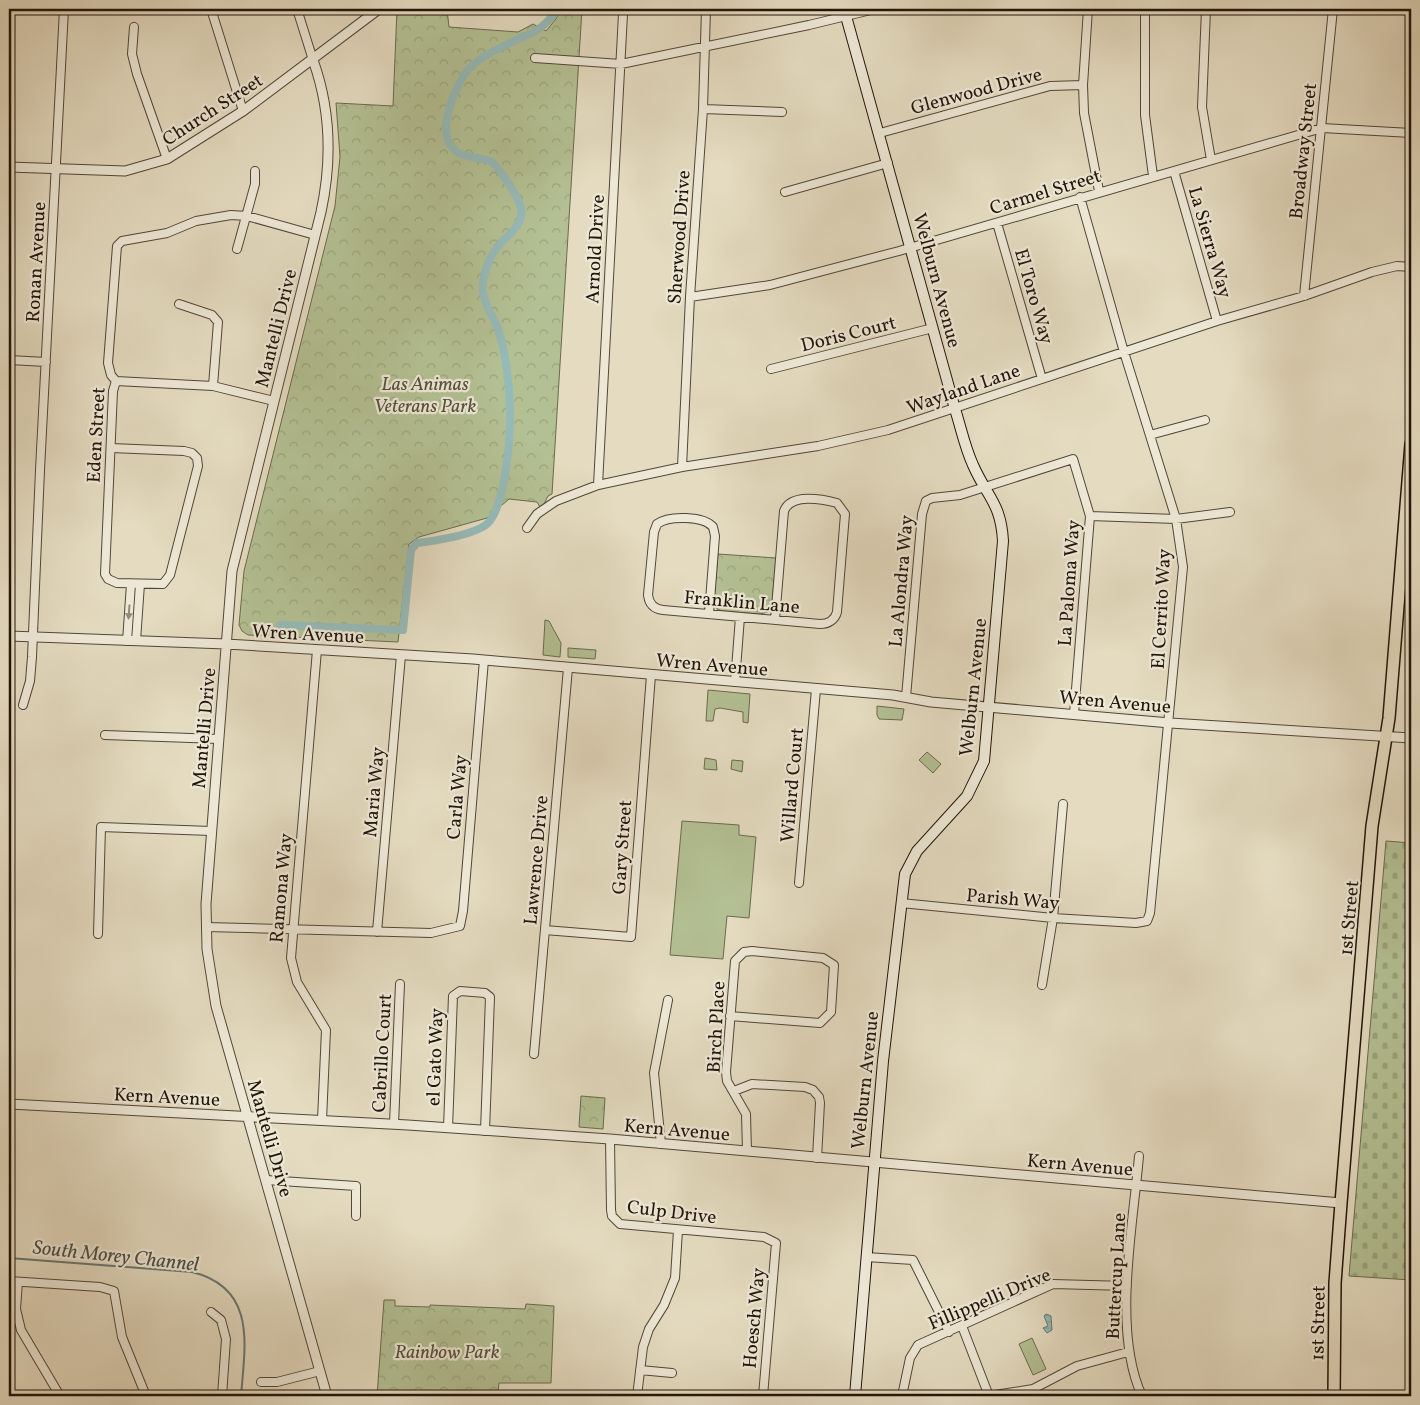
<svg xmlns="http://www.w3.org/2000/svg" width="1420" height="1405" font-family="Vollkorn,serif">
	<defs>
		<pattern id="cemetery-stones" width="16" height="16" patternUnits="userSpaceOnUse" patternTransform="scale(1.25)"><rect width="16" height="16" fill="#b3c093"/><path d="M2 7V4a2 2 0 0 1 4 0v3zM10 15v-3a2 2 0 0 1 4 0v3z" fill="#9aa47d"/></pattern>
		<pattern id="park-crowns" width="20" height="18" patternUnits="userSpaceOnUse" patternTransform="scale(1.25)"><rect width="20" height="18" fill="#b3c093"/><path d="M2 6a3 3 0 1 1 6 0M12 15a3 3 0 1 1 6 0" fill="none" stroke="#9aa47d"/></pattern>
		<pattern id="water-rules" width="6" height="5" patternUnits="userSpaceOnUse" patternTransform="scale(1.25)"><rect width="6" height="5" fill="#96bab8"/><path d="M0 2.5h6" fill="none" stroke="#819f9d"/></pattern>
	</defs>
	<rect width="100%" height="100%" fill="#e4dbc0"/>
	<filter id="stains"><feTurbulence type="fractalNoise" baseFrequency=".004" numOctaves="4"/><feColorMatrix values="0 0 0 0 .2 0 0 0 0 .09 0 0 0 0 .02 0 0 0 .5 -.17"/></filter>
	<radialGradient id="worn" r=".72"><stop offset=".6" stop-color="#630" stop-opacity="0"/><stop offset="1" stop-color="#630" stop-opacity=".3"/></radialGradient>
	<path fill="#b3c093" stroke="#6a6a4f" d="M545,620L549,621L561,643L560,657L543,655Z
		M568,648L596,650L595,659L568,657Z
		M708,690L750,694L748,723L743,722V712L720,708L715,709L713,721H706Z
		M877,706L904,709L902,720L879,719L877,715Z
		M927,752L941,764L933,773L919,760Z
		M705,758L716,760L717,770L704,769Z
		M732,760L743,761L742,772L731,769Z
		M682,821L739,825V835L756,837L749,918L727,916L723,959L670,955Z
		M1032,1338L1046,1369L1033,1375L1019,1344Z"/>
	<path fill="url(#cemetery-stones)" stroke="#6a6a4f" d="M1386,841L1411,843V1280L1349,1276Z"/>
	<path fill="url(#park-crowns)" stroke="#6a6a4f" d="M397,9H447L449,27L518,32L533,24L546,31L556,19L561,9H582L552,494L548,496L544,504L540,507L537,502L509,499L487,518L419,537L409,544L398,642L248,635L242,631L239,625L244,571L335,206L340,157L336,103L393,106Z
		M718,554L776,558L772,605L768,612L760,614L722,611L717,609L714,600Z
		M581,1096L605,1098L603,1129L579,1127Z
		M384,1300H395V1306L430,1307V1305L525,1309L526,1304L554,1306L551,1383H499L498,1392L493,1396H377Z"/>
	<path fill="url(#water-rules)" stroke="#687873" d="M1046,1314L1051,1316L1052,1330L1047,1333L1043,1328L1048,1326L1044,1316Z"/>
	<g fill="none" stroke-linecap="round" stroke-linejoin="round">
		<path stroke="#687873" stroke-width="2" d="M9,1258L192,1272C257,1288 245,1345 241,1396"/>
		<path stroke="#96bab8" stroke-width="8" d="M510,415C510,390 506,352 498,329C492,313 481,301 483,283C485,270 490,255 499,245C509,234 524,225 521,208C519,198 498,165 490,161C480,157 466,158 457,152C434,135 453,94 464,75C475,58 502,47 520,38C526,35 532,34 537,30C546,25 552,17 558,9
			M279,631L280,625L403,630L411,550L417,543C434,541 474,535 487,524C505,508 510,441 510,419"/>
		<g stroke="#524638" stroke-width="10">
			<path id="minor" d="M211,9L243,111
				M297,9L313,60
				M1088,9L1083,85L1084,113L1099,191
				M1145,9V115L1153,176
				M1206,9L1202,107L1211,160
				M134,27L132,54L137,74L167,159
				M535,58L621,64L809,25L875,9
				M703,109L782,112
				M880,133L1050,86L1083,85
				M1174,171L1217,321
				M785,192L888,163
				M997,223L1042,379
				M237,249L255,184V171
				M1304,296L1333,9
				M690,297L770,285L899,251L1322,128L1411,133
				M179,304L212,315L218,322L213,386
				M9,360L46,362
				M771,369L933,328
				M116,381L213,386L274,401
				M1150,435L1205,420
				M111,448L184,451L192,453L197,458L198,466L170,575L163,584L117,583L108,579L105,574L113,391L116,381L111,375L108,363L117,246L122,241L167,233L196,221L231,215L247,216L315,235
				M682,467L690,297L703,109L706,9
				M598,485L623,14
				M1090,516L1176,519L1230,512
				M527,528L537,514L556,501L598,485L682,467L818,446L888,430L1217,321L1304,296L1372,272L1397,266L1411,267
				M709,614L715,536L713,527C704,516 669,515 657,524L654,532L648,595C649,604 654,609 663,610L820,624C828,624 835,620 837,612L845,514L837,503C822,499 791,493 784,511L775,620
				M127,641L131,584
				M136,641L140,584
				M317,650L291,958L297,982L326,1030L322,1120
				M735,682L740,617
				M906,697L922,514L926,501L932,498L960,495L1073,459L1090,516L1074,714
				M23,705L30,681L32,657L40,470L64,9
				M105,735L219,739
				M799,883L816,689
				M901,903L1053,918L1136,923L1147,921L1150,913L1183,567L1176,519L1124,352L1080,197
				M206,927L431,933L460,926L463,911L484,660
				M545,930L631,937L651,675
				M377,932L401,655
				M98,934L101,827L211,831
				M1042,985L1053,918L1063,804
				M730,1016L820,1023L831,1012L834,965L823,958L752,951L744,952L735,961L726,1072L727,1081L746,1114L747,1151
				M534,1054L568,668
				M734,1091L752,1084L805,1087L813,1090L819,1097L820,1103L817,1158
				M394,1124L400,984
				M448,1128L453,996L460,991L485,993L490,997L485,1131
				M610,1139L611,1210L612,1216L620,1224L764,1237L776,1243L763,1396
				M661,1144L654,1073L668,1000
				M1139,1156C1133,1227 1112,1331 1142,1396
				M266,1180L356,1186V1216
				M866,1257L913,1260L949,1332
				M9,1281L100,1287L114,1291L122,1337L146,1396
				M18,1282L16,1309L21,1330L60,1396
				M211,1312L221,1320L226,1339L222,1396
				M962,1326L989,1396
				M640,1370L672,1373
				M261,1382H277L320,1371
				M637,1396L643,1347L649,1329L664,1305L675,1278L678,1230
				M902,1396L910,1358L918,1345L1053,1284L1127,1286
				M989,1396L1033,1389L1077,1366L1128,1352
				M1211,1396H1239"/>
		</g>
		<g stroke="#524638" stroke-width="11">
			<path id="tertiary" d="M313,60C331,110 332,161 321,212L232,571L206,904L207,949L216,1006L327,1396
				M9,167L125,171L167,159L243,111L379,9
				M9,636L226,644L473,659L893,695L931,702L1170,723L1411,738
				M9,1104L408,1125L610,1139L1341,1203"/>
		</g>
		<g stroke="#22140b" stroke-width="12">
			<path id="secondary" d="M844,9L955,409C961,428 965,448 973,465C987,497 1001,503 1003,541L984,761L967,796L917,851L905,874L883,1061L855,1396"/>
		</g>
		<g stroke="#22140b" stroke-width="14">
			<path id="primary" d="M1334,1396L1335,1283L1341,1203L1372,826L1389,718L1411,444"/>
		</g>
		<use href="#minor" stroke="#ede8d6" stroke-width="8"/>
		<use href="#tertiary" stroke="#ede8d6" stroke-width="9"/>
		<use href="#secondary" stroke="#ede8d6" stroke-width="10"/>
		<use href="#primary" stroke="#e4dbc0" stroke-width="11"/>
	</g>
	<defs><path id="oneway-solid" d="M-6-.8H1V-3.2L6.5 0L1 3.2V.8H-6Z" transform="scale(1.25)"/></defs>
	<use fill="#92897b" href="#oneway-solid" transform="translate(129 612) rotate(94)"/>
	<g text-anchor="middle" stroke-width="4.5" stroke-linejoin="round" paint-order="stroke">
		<g font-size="19" fill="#22140b" stroke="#ede8d6">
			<text transform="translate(976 90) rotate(-15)" y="7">Glenwood Drive</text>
			<text transform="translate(212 109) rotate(-33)" y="7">Church Street</text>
			<text transform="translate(1302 151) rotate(-84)" y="7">Broadway Street</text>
			<text transform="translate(1045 191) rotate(-17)" y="7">Carmel Street</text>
			<text transform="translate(678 237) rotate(-86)" y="7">Sherwood Drive</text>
			<text transform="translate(1211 242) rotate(74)" y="7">La Sierra Way</text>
			<text transform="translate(594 249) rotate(-87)" y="7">Arnold Drive</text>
			<text transform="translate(35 262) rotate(-87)" y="7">Ronan Avenue</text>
			<text transform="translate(938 280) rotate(75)" y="7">Welburn Avenue</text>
			<text transform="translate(1035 296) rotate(74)" y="7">El Toro Way</text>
			<text transform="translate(275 328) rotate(-76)" y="7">Mantelli Drive</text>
			<text transform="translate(848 333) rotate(-14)" y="7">Doris Court</text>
			<text transform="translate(963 388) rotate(-19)" y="7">Wayland Lane</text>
			<text transform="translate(95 435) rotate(-87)" y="7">Eden Street</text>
			<text transform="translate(900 581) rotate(-85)" y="7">La Alondra Way</text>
			<text transform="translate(1068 583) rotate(-86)" y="7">La Paloma Way</text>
			<text transform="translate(742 601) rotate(5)" y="7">Franklin Lane</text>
			<text transform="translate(1160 609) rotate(-87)" y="7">El Cerrito Way</text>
			<text transform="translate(308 633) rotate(3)" y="7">Wren Avenue</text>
			<text transform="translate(712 664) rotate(5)" y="7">Wren Avenue</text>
			<text transform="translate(972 687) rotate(-84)" y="7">Welburn Avenue</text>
			<text transform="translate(1115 701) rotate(5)" y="7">Wren Avenue</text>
			<text transform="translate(203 728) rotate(-85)" y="7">Mantelli Drive</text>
			<text transform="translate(791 785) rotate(-85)" y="7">Willard Court</text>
			<text transform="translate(373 792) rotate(-85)" y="7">Maria Way</text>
			<text transform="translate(456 797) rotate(-85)" y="7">Carla Way</text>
			<text transform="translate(621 847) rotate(-86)" y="7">Gary Street</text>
			<text transform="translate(535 860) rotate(-85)" y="7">Lawrence Drive</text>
			<text transform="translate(280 888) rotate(-85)" y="7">Ramona Way</text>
			<text transform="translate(1013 898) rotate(5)" y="7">Parish Way</text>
			<text transform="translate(1348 918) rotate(-85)" y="7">1st Street</text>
			<text transform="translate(715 1027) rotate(-87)" y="7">Birch Place</text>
			<text transform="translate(381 1053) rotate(-87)" y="7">Cabrillo Court</text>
			<text transform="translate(434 1057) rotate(-88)" y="7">el Gato Way</text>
			<text transform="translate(864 1080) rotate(-84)" y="7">Welburn Avenue</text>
			<text transform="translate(167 1096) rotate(3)" y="7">Kern Avenue</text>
			<text transform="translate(677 1129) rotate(5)" y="7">Kern Avenue</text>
			<text transform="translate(271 1138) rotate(74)" y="7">Mantelli Drive</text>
			<text transform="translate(1080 1164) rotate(5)" y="7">Kern Avenue</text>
			<text transform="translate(672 1211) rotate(7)" y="7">Culp Drive</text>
			<text transform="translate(1115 1276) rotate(-87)" y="7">Buttercup Lane</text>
			<text transform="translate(989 1298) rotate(-23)" y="7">Fillippelli Drive</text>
			<text transform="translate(753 1318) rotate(-85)" y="7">Hoesch Way</text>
			<text transform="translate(1317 1323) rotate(-89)" y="7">1st Street</text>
		</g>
		<g font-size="19" font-style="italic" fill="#55503b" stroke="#ede8d6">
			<text x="425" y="390">Las Animas<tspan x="425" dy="22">Veterans Park</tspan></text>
			<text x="447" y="1358">Rainbow Park</text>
		</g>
		<g font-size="20" font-style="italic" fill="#4b4e48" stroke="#ede8d6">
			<text transform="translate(116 1255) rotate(6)" y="7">South Morey Channel</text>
		</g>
	</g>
	<rect width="1420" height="1405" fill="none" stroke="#e4dbc0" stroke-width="30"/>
	<rect x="10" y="10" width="1400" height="1385" fill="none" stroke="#22140b" stroke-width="2.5"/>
	<rect x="15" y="15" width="1390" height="1375" fill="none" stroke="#22140b"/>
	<rect width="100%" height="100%" filter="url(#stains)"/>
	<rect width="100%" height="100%" fill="url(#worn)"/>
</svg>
